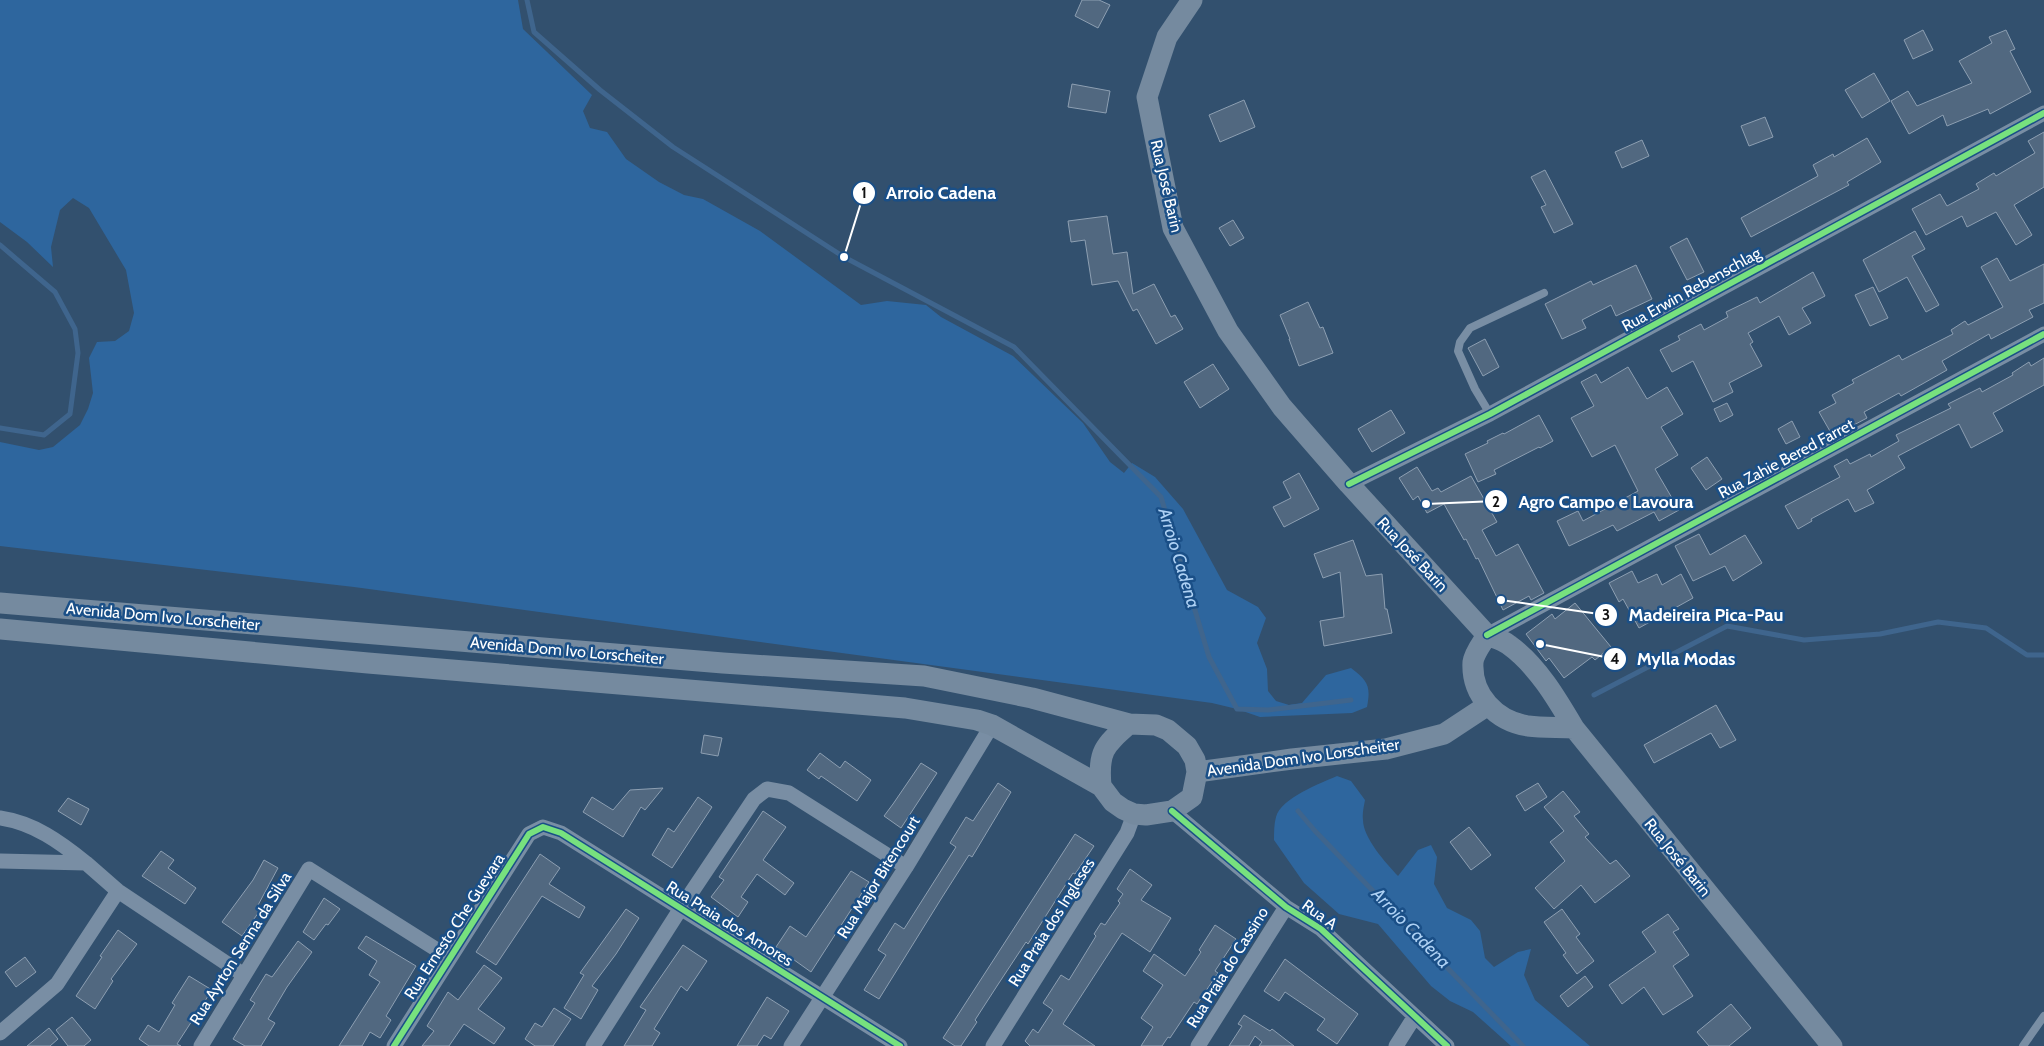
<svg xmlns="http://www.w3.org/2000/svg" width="2044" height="1046" font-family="Cabin,sans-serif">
	<rect width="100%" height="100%" fill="#32506e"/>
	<path fill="#2e669e" d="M0,0H518L523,29L592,95L583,111L590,128L607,132L626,159L659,182L684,195L703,199L760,231L861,305L887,301L926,305L941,317L1013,356L1083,423L1110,462L1124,473L1132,463L1155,477L1183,509L1227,590L1258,607L1266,618L1257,643L1267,669L1268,691L1276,701L1289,705L1302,703L1326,675L1351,668C1368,681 1371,686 1367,707L1352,713L1260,717L1237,709L1212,703L354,587L0,546V442L39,450L53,447L80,425L88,409L93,393L89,358L97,342L115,341L129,331L134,313L126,270L89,208L73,198L60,210L51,247L53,267L27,242L0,222Z
		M1337,776L1351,781L1365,800C1364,806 1362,813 1363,820C1363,838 1386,863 1398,876L1418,850L1431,845L1437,857L1434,884L1447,908L1471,920L1480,931L1485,958L1494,967L1518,952L1531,949L1524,975L1535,1000L1590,1046H1511L1473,1012L1450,1001L1431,986L1378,924L1339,914L1304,883L1274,840C1274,833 1274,824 1276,817C1281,798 1321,783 1337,776Z"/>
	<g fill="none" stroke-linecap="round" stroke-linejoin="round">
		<path stroke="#3f658d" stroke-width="5" d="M527,0L534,32L600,90L673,147L844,257L1014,347L1161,497L1209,657L1237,709L1268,710L1351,700
			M0,245L55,292L75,329L78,353L70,414L44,435L0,428
			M1594,695L1727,626L1804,640L1880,634L1938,622L1986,628L2027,655H2044
			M1298,811L1315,831L1523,1046"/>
	</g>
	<path fill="#516880" stroke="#8d9fb2" d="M1082,0H1099L1110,5L1098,28L1075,16Z
		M1923,30L1933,50L1913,59L1904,40Z
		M2006,30L2015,49L2010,51L2031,92L1990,114L1988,109L1947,126L1943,115L1909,134L1891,101L1908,91L1917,106L1972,83L1959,61L1992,43L1989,37Z
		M1874,73L1890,101L1862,118L1845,90Z
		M1072,84L1110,91L1106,113L1068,107Z
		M1244,100L1255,127L1220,142L1209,115Z
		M1765,117L1773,137L1749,146L1741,126Z
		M2044,132V187L2014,205L2032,235L2016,245L1996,212L1967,227L1962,216L1926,235L1912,209L1940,194L1947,206L1979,189L1976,184L1994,173L1996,176L2035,153L2028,141Z
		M1867,138L1881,162L1847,182L1849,185L1751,237L1741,218L1818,176L1813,165L1833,154L1834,157Z
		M1642,140L1649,156L1622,168L1615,152Z
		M1545,170L1573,224L1554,233L1541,207L1546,205L1531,177Z
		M1107,216L1113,254L1127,252L1133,294L1154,284L1171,317L1175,315L1183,329L1156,344L1137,309L1133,311L1118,281L1092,285L1085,240L1071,242L1068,221Z
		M1233,220L1244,238L1230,246L1219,228Z
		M1915,231L1925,249L1912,256L1939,305L1926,312L1907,277L1879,292L1863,260Z
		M1687,238L1704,272L1687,280L1670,247Z
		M1997,258L2010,281L2044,264V303L2029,310L2033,317L1991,339L1989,334L1942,361L1947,370L1901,396L1899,393L1864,412L1867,418L1850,427L1847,423L1831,433L1819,412L1836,403L1832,395L1854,383L1852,380L1899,355L1902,360L1953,334L1951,330L1965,321L1968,325L2003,307L1981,267Z
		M1636,265L1652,299L1616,316L1611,305L1582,320L1586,328L1562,339L1545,304L1591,281L1593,285Z
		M1813,272L1825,296L1802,308L1811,323L1789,335L1779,316L1748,333L1753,342L1750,344L1762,366L1729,383L1733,392L1713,402L1693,361L1672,372L1660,350L1680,340L1678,336L1701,324L1704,330L1728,317L1726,312L1757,297L1760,303Z
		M1873,287L1888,318L1870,326L1855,295Z
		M1308,302L1320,328L1323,327L1333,353L1299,366L1289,339H1290L1280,315Z
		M1485,339L1499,367L1483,376L1468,348Z
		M2044,358V385L1993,413L2003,431L1971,448L1959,424L1898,456L1905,468L1867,490L1874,503L1855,512L1848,499L1811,519L1812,521L1798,529L1785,506L1840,477L1834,466L1847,459L1850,464L1870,454L1871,457L1899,441L1896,435L1951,408L1948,404L1980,388L1982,392L2013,375L2012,373L2029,362L2031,366Z
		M1213,364L1229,389L1200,408L1184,382Z
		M1628,367L1647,399L1667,387L1683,414L1661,427L1678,455L1655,469L1679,510L1659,521L1654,512L1617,531L1613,525L1569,546L1557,521L1578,511L1583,521L1638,491L1615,445L1592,457L1571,418L1594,406L1581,382L1596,374L1601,383Z
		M1727,403L1733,415L1720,422L1714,409Z
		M1391,410L1405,433L1372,452L1358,429Z
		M1539,415L1553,441L1540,448L1539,447L1494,470L1496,474L1478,482L1465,454L1488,443L1487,441L1503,433L1504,434Z
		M1792,421L1800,437L1786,444L1778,429Z
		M1707,457L1722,479L1706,490L1691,468Z
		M1417,467L1432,491L1438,488L1441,492L1471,476L1497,522L1482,530L1496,556L1518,544L1544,593L1531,600L1529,596L1503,610L1478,558L1476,559L1466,539L1464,540L1444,504L1427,513L1418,496L1413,500L1399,478Z
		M1299,473L1319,509L1284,527L1273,507L1291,498L1283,482Z
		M1699,534L1710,555L1745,535L1762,563L1733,581L1725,566L1693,581L1675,546Z
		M1353,540L1366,576L1382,574L1385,609H1387L1392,633L1324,646L1320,621L1344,617L1340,572L1323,578L1314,554Z
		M1632,571L1638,583L1657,574L1662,585L1681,574L1693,598L1639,628L1623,599L1619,602L1609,583Z
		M1575,603L1611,647L1595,660L1592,657L1564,678L1549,658L1546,661L1526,634L1552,614L1555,619Z
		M1716,705L1736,740L1720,748L1711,733L1654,763L1644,745Z
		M704,735L722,738L718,756L701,753Z
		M820,753L840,768L845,761L871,780L857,801L821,776L819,779L807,770Z
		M921,763L937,773L901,828L884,816L893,804Z
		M998,783L1011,792L972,857L969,855L941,899L879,999L864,990L886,955L878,950L895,923L904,929L956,847L950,843L966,817L973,821Z
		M1538,783L1547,797L1525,811L1516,796Z
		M663,788L645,810L641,807L623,837L583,812L592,797L613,810L630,790Z
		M1563,791L1580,812L1574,816L1589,834L1585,837L1610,864L1616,860L1630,876L1595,903L1581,885L1554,909L1535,888L1565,861L1550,842L1564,831L1544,807Z
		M698,797L712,807L672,868L652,855L668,828L674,832Z
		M68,798L89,809L81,825L58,811Z
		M763,811L786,827L763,860L794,883L785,895L757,874L741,897L748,902L738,917L711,897L724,880L719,877Z
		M1469,827L1491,855L1471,870L1450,842Z
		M1075,834L1094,846L1075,874L1073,873L1028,944L1026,942L997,986L975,1020L977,1022L961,1046H955L943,1038Z
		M161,851L174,860L168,868L196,888L185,904L142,876Z
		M540,854L560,868L549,884L585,907L579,918L542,896L496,965L476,952Z
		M264,860L278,868L257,907L261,909L242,936L222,922L253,880Z
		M1130,869L1152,885L1141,900L1171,918L1150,952L1122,933L1063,1024L1095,1046H1030L1025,1041L1033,1029L1038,1033L1053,1010L1043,1003L1061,975L1069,980L1096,936L1094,934L1101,923L1105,925L1120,903L1118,901L1123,894L1117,889Z
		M851,871L869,882L811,972L776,947L790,926L806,937Z
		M324,898L340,909L328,925L326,924L314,940L303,932Z
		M626,909L639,918L616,954L592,986L598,990L581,1019L564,1008L584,975L580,973Z
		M1562,909L1580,934L1576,937L1594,961L1577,974L1563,955L1566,953L1544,922Z
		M1668,914L1679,929L1673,932L1689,955L1673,966L1693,996L1663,1015L1644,987L1622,1004L1609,985L1656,952L1642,932Z
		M1215,925L1236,939L1215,971L1218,973L1197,1004L1194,1002L1170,1038L1168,1037L1162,1046H1141L1153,1027L1141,1018L1163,985L1143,971L1154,954L1185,976L1201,952L1199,950Z
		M118,930L137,944L111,979L113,981L95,1009L76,996L102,957L100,956Z
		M366,936L416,966L386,1016L391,1020L380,1038L370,1032L362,1046H339L380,982L369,975L377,961L358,948Z
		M298,941L312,952L287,987L268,1019L275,1023L261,1046H245L233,1039L255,1003L250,1000L266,974L272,977Z
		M683,945L707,961L687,991L681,986L654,1029L660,1033L652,1046H624L646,1010L640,1007Z
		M25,957L36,972L16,987L5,972Z
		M1285,959L1358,1014L1337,1044L1317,1030L1325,1019L1285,992L1279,1001L1264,991Z
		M484,965L502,978L478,1009L505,1028L494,1044L464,1024L449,1046H422L434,1031L427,1026L448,992L458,1000Z
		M189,976L212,990L177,1044L181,1046H149L139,1039L148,1025L159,1032L175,1005L172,1003Z
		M1585,976L1593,987L1568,1007L1560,996Z
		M767,997L789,1011L771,1039L764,1035L757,1046H737Z
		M1731,1004L1751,1028L1729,1046H1709L1697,1032Z
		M554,1008L571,1019L553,1046H535L525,1039L535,1023L542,1027Z
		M1244,1015L1270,1031L1272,1029L1294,1046H1259L1262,1042L1255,1036L1249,1046H1229L1242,1026L1238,1024Z
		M72,1017L91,1040L84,1046H68L56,1030Z
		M49,1028L58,1039L50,1046H27Z"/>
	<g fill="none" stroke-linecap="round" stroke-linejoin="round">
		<path stroke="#798ea4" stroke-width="8" d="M1490,414L1475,389L1458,351L1460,342L1470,328L1544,293
			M2023,1046L2044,1016"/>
		<path stroke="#798ea4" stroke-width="15" d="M1349,484L1490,414L2044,113
			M1487,635L2044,334
			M1172,811L1286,907L1321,929L1447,1046
			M0,818C34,823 60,842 86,863
			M0,861L86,863L118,891L244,975
			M0,1033L57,984L118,891
			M201,1046L309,869L450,958
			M394,1046L529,834L543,827L561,833L900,1046
			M593,1046L681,908L754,799L767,789L789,793L906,867
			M791,1046L906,867L992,725
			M993,1046L1127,833L1134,814
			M1198,1046L1286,907
			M1396,1046L1415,1016"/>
		<path stroke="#758a9f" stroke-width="21" d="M1192,0L1167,37L1147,97L1173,228L1228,331L1282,407L1349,484L1487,635C1494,638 1503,640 1509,645C1537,665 1557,699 1574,728L1832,1046
			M0,603L723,663L924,676L1032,698L1129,724L1156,725L1168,730L1187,746L1195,760L1197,772L1192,797L1172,811L1146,815L1134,814L1123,809L1113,802L1101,786L992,725L977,720L905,708L368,663L0,629
			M1487,635C1483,642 1474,653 1473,662C1471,695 1496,721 1528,726C1543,728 1559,727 1574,728
			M1197,772L1292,759L1386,749L1444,734L1488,705
			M1101,786C1098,751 1104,746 1129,724"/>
		<g stroke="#1a4f87" stroke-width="9">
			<path id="cycleway" d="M1349,484L1490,414L2044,113
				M1487,635L2044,334
				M1172,811L1286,907L1321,929L1447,1046
				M394,1046L529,834L543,827L561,833L900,1046"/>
		</g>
		<use href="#cycleway" stroke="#77e17e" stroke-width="6"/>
	</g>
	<g text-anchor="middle" stroke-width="5" stroke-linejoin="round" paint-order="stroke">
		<g font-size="16" fill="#fff" stroke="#1a4f87">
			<text transform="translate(1167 186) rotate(77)" y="6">Rua José Barin</text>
			<text transform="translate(1691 289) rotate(-29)" y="6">Rua Erwin Rebenschlag</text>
			<text transform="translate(1786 458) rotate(-28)" y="6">Rua Zahie Bered Farret</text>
			<text transform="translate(1413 554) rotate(47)" y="6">Rua José Barin</text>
			<text transform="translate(163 616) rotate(5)" y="6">Avenida Dom Ivo Lorscheiter</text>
			<text transform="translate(567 650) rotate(5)" y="6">Avenida Dom Ivo Lorscheiter</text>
			<text transform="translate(1303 757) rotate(-8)" y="6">Avenida Dom Ivo Lorscheiter</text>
			<text transform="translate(1678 857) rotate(51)" y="6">Rua José Barin</text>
			<text transform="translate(878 877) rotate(-58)" y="6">Rua Major Bitencourt</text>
			<text transform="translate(1320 914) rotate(36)" y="6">Rua A</text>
			<text transform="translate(1051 922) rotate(-58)" y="6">Rua Praia dos Ingleses</text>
			<text transform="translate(730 923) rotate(32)" y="6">Rua Praia dos Amores</text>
			<text transform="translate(454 926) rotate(-57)" y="6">Rua Ernesto Che Guevara</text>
			<text transform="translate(240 948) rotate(-58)" y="6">Rua Ayrton Senna da Silva</text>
			<text transform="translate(1227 967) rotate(-58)" y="6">Rua Praia do Cassino</text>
		</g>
		<g font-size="18" font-style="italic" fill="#aed1f4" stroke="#1a4f87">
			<text transform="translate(1179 558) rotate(73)" y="6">Arroio Cadena</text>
			<text transform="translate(1411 928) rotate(46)" y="6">Arroio Cadena</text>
		</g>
	</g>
	<path fill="none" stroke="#fff" stroke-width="2" d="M844 257L864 193M1426 504L1496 501M1501 600L1606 615M1540 644L1615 659"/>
	<g fill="#fff" stroke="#1a4f87" stroke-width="2">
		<circle cx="844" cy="257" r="5"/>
		<circle cx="1426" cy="504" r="5"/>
		<circle cx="1501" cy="600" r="5"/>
		<circle cx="1540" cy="644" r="5"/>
		<circle cx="864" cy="193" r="12"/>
		<circle cx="1496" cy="501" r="12"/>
		<circle cx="1606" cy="615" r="12"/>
		<circle cx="1615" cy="659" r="12"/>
	</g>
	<g font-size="15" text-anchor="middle" font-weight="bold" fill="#111">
		<text x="864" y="198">1</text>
		<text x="1496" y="507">2</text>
		<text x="1606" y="620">3</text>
		<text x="1615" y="664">4</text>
	</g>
	<g font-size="18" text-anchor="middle" font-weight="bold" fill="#fff" stroke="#1a4f87" stroke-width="5" stroke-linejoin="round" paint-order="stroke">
		<text x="941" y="199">Arroio Cadena</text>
		<text x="1606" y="508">Agro Campo e Lavoura</text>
		<text x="1706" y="621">Madeireira Pica-Pau</text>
		<text x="1686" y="665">Mylla Modas</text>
	</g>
</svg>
